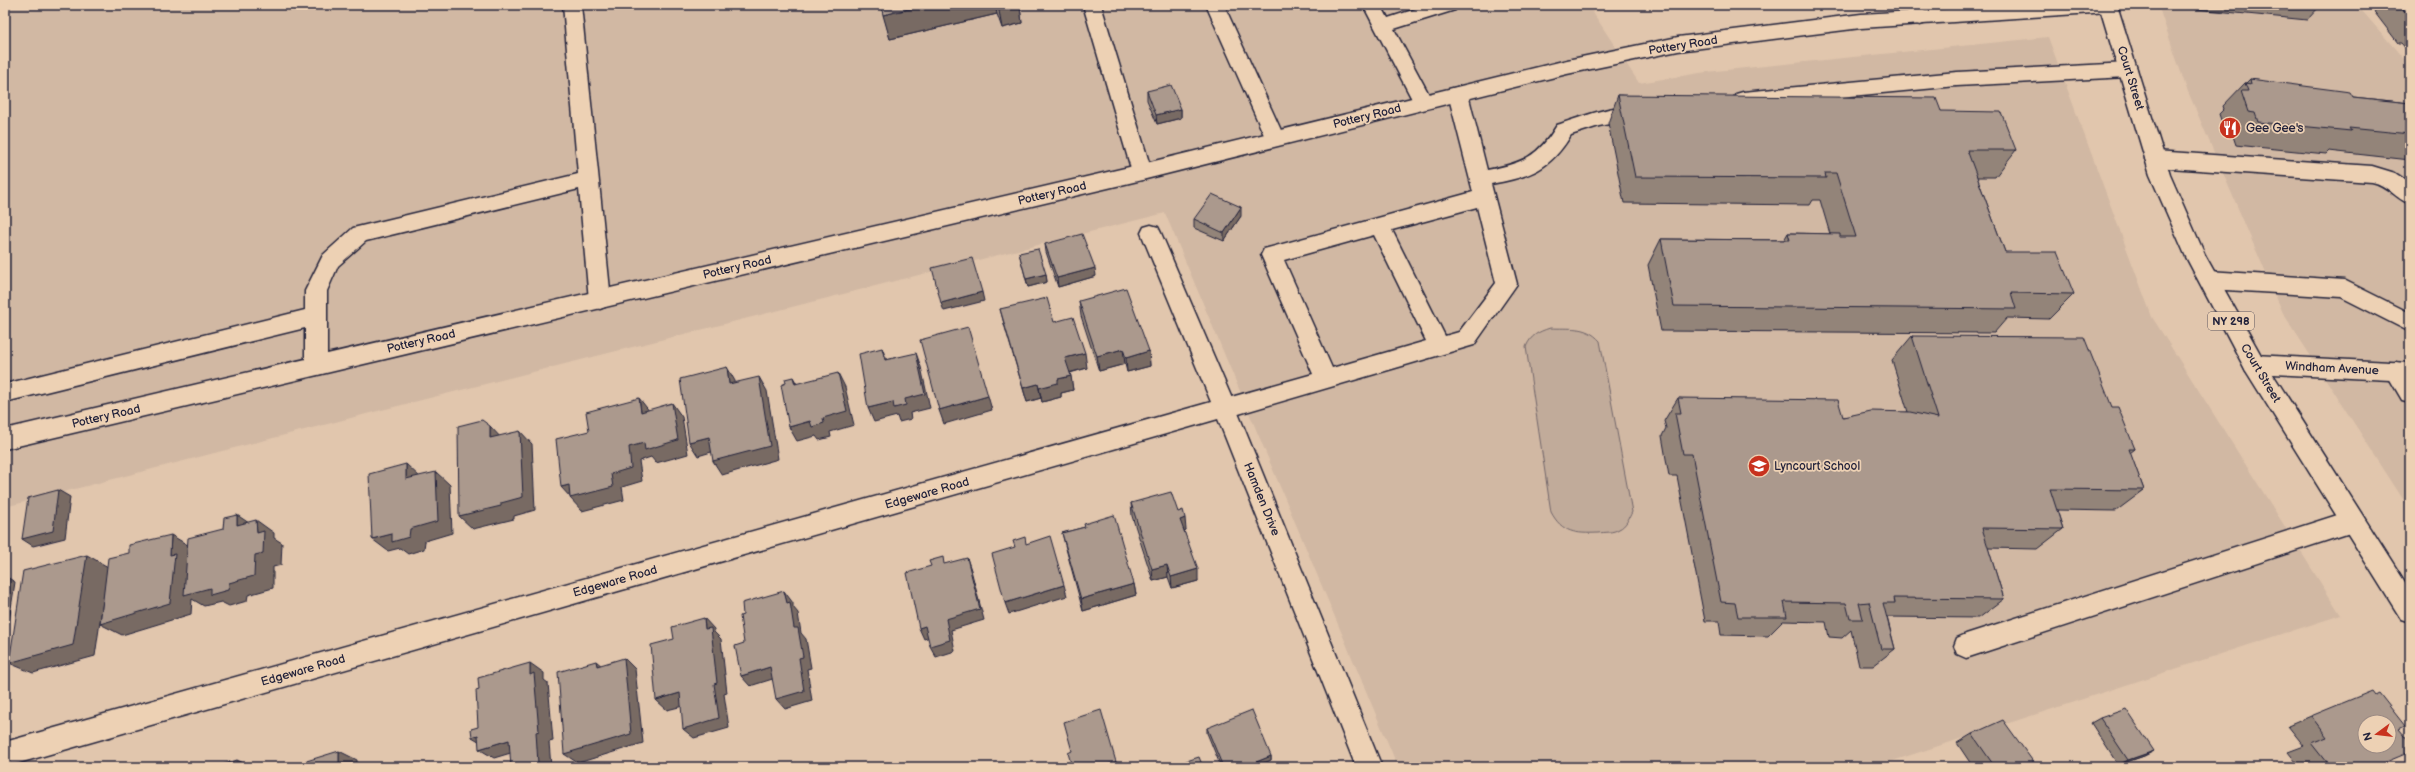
<svg xmlns="http://www.w3.org/2000/svg" width="2415" height="772" font-family="'Balsamiq Sans',sans-serif">
	<rect width="100%" height="100%" fill="#e1c6ad"/>
	<filter id="ink" filterUnits="userSpaceOnUse"><feTurbulence type="fractalNoise" baseFrequency=".025" numOctaves="2"/><feDisplacementMap in="SourceGraphic" scale="8" xChannelSelector="R" yChannelSelector="G"/><feConvolveMatrix kernelMatrix="1 2 1 2 8 2 1 2 1" color-interpolation-filters="sRGB"/></filter>
	<g filter="url(#ink)">
		<path fill="#d1b8a3" d="M5,5H1588L1639,83L1706,72L2048,37L2152,317L2341,615L1874,767H1398L1165,213L374,412L5,507Z
			M2158,5H2357L2403,58L2410,63V510L2283,313L2186,87Z"/>
		<path fill="#c1ab9a" stroke="#72666a" d="M1550,328C1569,329 1586,325 1600,341L1632,512C1629,518 1626,526 1619,529C1613,533 1605,532 1598,533C1576,534 1562,533 1551,512L1526,347C1531,335 1538,332 1550,328Z"/>
		<g fill="none" stroke-linecap="round" stroke-linejoin="round">
			<g stroke="#22223b" stroke-width="3">
				<path id="lane" d="M563,5H581L611,300L607,306L600,309L593,306L589,300L579,189L366,241L338,266L327,291V366L324,373L316,375L308,373L305,366V328L5,402V384L305,310V291L323,255L353,228L578,174Z
					M1083,5H1101L1152,172L1149,177L1142,180L1135,177L1132,172Z
					M1206,5H1224L1285,139L1282,144L1275,146L1268,144Z
					M1363,5H1381L1388,18L1428,5H1458L1455,10L1394,29L1433,102L1430,107L1423,109L1416,107Z
					M1904,5H1922L1929,18L1926,23L1920,25L1914,23Z
					M2128,63L2135,65L2137,70L2135,75L2128,77L1957,86L1743,106L1736,104L1733,99L1736,94L1743,92L1957,72Z
					M1458,87L1465,89L1468,94L1487,170C1523,163 1538,157 1557,125C1578,118 1625,100 1646,107L1649,112L1646,117L1599,126L1571,135C1550,170 1530,177 1491,184L1517,284L1474,345L1225,418L1217,415L1214,408L1217,401L1313,374L1261,255L1264,249L1473,192L1448,94L1451,89ZM1477,207L1496,283L1459,332L1445,336L1392,230ZM1374,235L1426,341L1332,368L1284,260Z
					M2155,151L2372,166L2395,173L2410,183V204C2396,199 2388,185 2372,182L2155,167L2148,164L2145,159L2148,154Z
					M2209,271L2344,280L2410,313V332L2341,297L2209,289L2202,286L2199,280L2202,274Z
					M2396,362C2414,368 2410,386 2410,402L2402,400L2385,371L2388,364Z
					M2353,510L2361,514L2365,521L2361,528L2353,532L1966,658L1957,654L1954,646L1957,638L1966,634Z"/>
			</g>
			<g stroke="#22223b" stroke-width="3">
				<path id="street" d="M2018,5L2118,6L2115,11L2109,12L1861,28L1678,51L1567,74L1142,180L5,449V429L1142,164L1567,60L1678,37L1861,14Z
					M1151,225L1158,227L1161,233L1236,408L1382,767H1356L1218,419L5,767V742L1211,402L1141,233L1144,227Z
					M2254,355L2410,363V381L2254,373L2246,371L2243,364L2246,357Z"/>
			</g>
			<g stroke="#22223b" stroke-width="3">
				<path id="primary" d="M2099,5H2117L2170,175L2205,255L2262,357L2410,590V622L2401,619L2246,371L2186,257L2150,175Z"/>
			</g>
			<use href="#lane" fill="#edd1b4" fill-rule="evenodd"/>
			<use href="#street" fill="#edd1b4" fill-rule="evenodd"/>
			<use href="#primary" fill="#edd1b4" fill-rule="evenodd"/>
		</g>
		<path fill="#938479" stroke="#22223b" d="M881,5H1028L1020,7L1022,23L1002,28L997,14L890,39Z
			M2194,5H2321L2307,20L2196,9Z
			M2369,5H2410V51H2408L2401,43H2398Z
			M2250,79L2353,97L2410,103V160L2329,151L2326,154L2236,145L2233,136L2226,135L2219,114L2224,109L2223,106L2245,83H2246Z
			M1147,91L1181,109V118L1157,124L1147,100Z
			M1618,95L1941,111L2016,150L1995,177H1977L2005,252L2074,294L2049,319L2007,318L1994,333L1661,331L1648,265L1661,239L1784,240L1788,233L1830,234L1820,200H1813L1810,205L1624,203L1608,123Z
			M1241,216L1224,241L1194,228V219Z
			M1045,244L1096,276L1058,287L1046,252Z
			M1019,253L1046,274L1047,282L1028,287Z
			M1079,301L1149,351L1150,366L1127,372L1125,364L1099,371L1081,316Z
			M1000,309L1054,322L1087,368L1070,373L1073,390L1061,393V397L1042,402L1041,398L1027,402L1004,324Z
			M1912,336L2112,407L2135,449L2130,453L2144,490L2116,511L2057,510L2063,529L2037,549L1988,548L2004,599L1979,618L1887,617L1895,649L1873,666H1859L1851,630L1842,638L1829,637L1826,622L1783,621L1768,636L1721,635L1719,621H1705L1677,476H1669L1662,436L1666,428L1664,421L1678,398L1843,417L1908,412L1892,360Z
			M1131,503L1178,512L1186,530L1184,531L1198,581L1172,588L1168,577L1153,581L1132,516Z
			M1085,527L1134,584L1136,595L1083,611L1065,545L1062,533Z
			M2311,716L2399,729L2374,767H2300L2288,752L2304,746L2288,726Z
			M2100,718L2154,751L2144,756L2118,765L2091,723Z
			M1207,728L1271,756V760L1255,767H1221L1207,733Z
			M1972,734L2037,767H1973L1957,743Z"/>
		<path fill="#786b63" stroke="#22223b" d="M926,5H995L997,14L890,39L883,15Z
			M998,5H1028L1020,7L1022,23L1002,28Z
			M1181,109V118L1157,124L1156,115Z
			M1241,207V216L1224,241V233Z
			M1095,268L1096,276L1058,287L1057,278Z
			M1046,274L1047,282L1028,287L1026,279Z
			M982,292L984,301L944,311L941,303Z
			M882,348L888,363L885,360Z
			M1123,349L1125,364L1099,371L1097,356Z
			M1149,351L1150,366L1127,372L1126,358Z
			M916,353L921,367L930,408L910,413L911,419L899,422L897,416L874,422L868,408L905,399Z
			M1085,353L1087,368L1068,373L1065,358Z
			M727,367L735,381L738,399L729,384Z
			M838,373L845,387L854,425L830,432L831,437L819,440L816,436L797,441L789,427L823,418Z
			M1071,376L1073,390L1061,393V397L1042,402L1039,388L1058,379Z
			M759,377L767,391L778,459L722,475L713,461Z
			M793,377L801,391L795,384Z
			M1038,384L1041,398L1027,402L1023,388Z
			M988,396L992,410L944,424L939,410Z
			M639,398L650,412H641Z
			M672,403L682,417L688,454L656,463L651,457L639,461L642,481L622,487L624,500L582,511L570,498H571L561,487L611,474L629,447Z
			M490,426L503,440L490,438Z
			M520,431L532,444L535,510L514,516V519L473,529L459,516L501,503Z
			M709,437L718,450L698,456L689,442Z
			M406,464L421,478L406,479Z
			M436,472L450,485L452,533L425,541L424,549L408,554L400,548L388,551L372,539L410,529Z
			M58,490L70,497L65,538L33,546L22,539Z
			M237,515L255,527L237,525Z
			M1185,518L1186,530L1181,532L1180,520Z
			M256,520L274,533V538L282,543L281,565L273,567V588L248,595L247,601L229,606L221,602L204,606L192,599L191,614L122,635L100,624L170,555L171,535L191,547L210,588L229,583L255,555L257,533Z
			M87,555L108,567L95,656L33,673L9,663Z
			M967,558L971,570L984,620L951,630L955,651L936,657L930,646L946,619Z
			M1167,565L1168,577L1153,581L1152,569Z
			M1198,569V581L1172,588L1171,577Z
			M5,576L15,582L5,648Z
			M1134,584L1136,595L1083,611L1081,599Z
			M1064,585L1067,596L1009,614L1005,603Z
			M784,591L793,603V607L798,613L801,633L806,639L811,668L807,669L812,701L785,709L776,699L799,658Z
			M704,618L714,629V632L721,639L727,693L724,694L729,728L694,738L683,729L714,684L705,629Z
			M925,626L930,637L924,639L919,628Z
			M624,658L635,669L643,743L578,763L564,754Z
			M596,661L609,672L597,666Z
			M530,663L544,673V680L548,683L553,741L549,742L551,767H528Z
			M770,667L779,677L750,686L741,676Z
			M680,693L691,704L667,710L656,700Z
			M478,735L487,746L472,737Z
			M509,740L524,749L494,758L479,749Z
			M339,751L357,760V767H339Z
			M2154,751L2144,756L2118,765L2128,760Z
			M1271,756V760L1255,767H1244Z
			M237,760L252,767H237Z
			M1116,762L1117,766L1115,767H1099Z"/>
		<path fill="#ab998d" stroke="#22223b" fill-rule="evenodd" d="M881,5H926L883,15Z
			M2400,5H2410V18Z
			M2250,79L2350,92L2353,97L2410,103V134L2349,128L2351,131L2258,122L2255,113L2248,112L2241,91H2248L2245,83L2251,84Z
			M1171,85L1181,109L1156,115L1147,91Z
			M1618,95L1936,98L1941,111L2001,112L2016,150H1967L2005,252H2057L2074,294L2011,293L2016,309L1674,306L1661,239L1790,240L1788,233L1840,234V237H1856L1836,173H1825L1826,178L1635,177Z
			M1212,194L1241,207L1224,233L1194,219Z
			M1082,234L1095,268L1057,278L1045,244Z
			M1038,249L1046,274L1026,279L1019,253Z
			M972,258L982,292L941,303L932,268Z
			M1126,288L1149,351L1126,358L1123,349L1097,356L1079,301Z
			M1047,298L1054,322L1073,317L1085,353L1065,358L1071,376L1058,379V383L1039,388L1038,384L1023,388L1000,309Z
			M968,327L988,396L939,410L920,340Z
			M1912,336L2084,337L2112,407H2118L2135,449H2129L2144,490L2050,489L2063,529L1982,528L2004,599L1894,598L1895,603H1883L1895,649H1881L1869,602L1859,603L1863,619H1850L1846,603L1784,602L1787,617H1738L1735,603L1721,602L1692,454H1683L1675,413H1681L1678,398L1838,400L1843,417L1871,411L1910,412L1938,418Z
			M882,348L885,360L916,353L925,394L905,399L906,405L894,408L893,402L868,408L859,354Z
			M727,367L729,384L759,377L770,446L713,461L709,437L689,442L680,379Z
			M838,373L847,411L823,418L824,423L812,427L810,421L789,427L781,385L786,383L785,379L793,377L795,384Z
			M639,398L641,412L672,403L678,440L645,450L644,443L629,447L631,468L611,474L613,487L570,498L569,485L561,487L556,439L589,431L586,412Z
			M482,420L490,426V438L520,431L523,497L501,503V506L459,516L458,426Z
			M406,464V479L436,472L438,521L410,529L409,537L392,542V534L372,539L369,474Z
			M58,490L53,531L22,539L28,498Z
			M1171,492L1178,512L1183,510L1185,518L1180,520L1198,569L1171,577L1167,565L1152,569L1131,503Z
			M237,515V525L256,520L257,533L264,531L263,553L255,555L254,576L229,583L228,590L210,595V588L184,595L188,538L223,529L224,518Z
			M1114,515L1134,584L1081,599L1062,533L1085,527L1084,524Z
			M171,535L170,555L175,554L170,603L100,624L108,558L129,553V545Z
			M1050,536L1064,585L1005,603L992,554L1015,547L1013,541L1025,537L1026,544Z
			M87,555L73,645L9,663L23,571Z
			M943,557L944,564L967,558L980,609L946,619L950,640L930,646L925,626L919,628L907,573L931,566L929,561Z
			M784,591L787,603L790,602L794,628H798L803,657L799,658L804,691L776,699L770,667L741,676L735,646L744,643L740,616L743,615L742,603Z
			M704,618L705,629L711,628L717,683L714,684L719,718L683,729L680,693L656,700L651,645L674,639L672,627Z
			M624,658L631,734L564,754L558,672L596,661L597,666Z
			M530,663V675L534,673L539,731L536,732L538,764L528,767H511L509,740L479,749L478,735L472,737L471,729L478,727L476,690L479,689L478,678Z
			M2372,691L2375,695L2379,693L2405,726L2399,729L2410,742V752L2374,767H2330L2311,743L2327,737L2311,716ZM2365,722H2389V746H2365Z
			M2126,709L2154,751L2128,760L2100,718Z
			M1101,710L1116,762L1099,767H1072L1068,753L1072,751L1064,722Z
			M1252,710L1271,756L1244,767H1223L1207,728Z
			M2003,720L2037,767H1995L1972,734Z
			M339,751V767H287Z
			M1199,757L1203,767H1168Z
			M237,760V767H216Z
			M1021,764L1022,767H1012Z"/>
	</g>
	<defs>
		<g id="restaurant-disc" transform="scale(1.15)"><circle r="9.5" fill="#c8321e" stroke="#edd1b4"/><path d="M-5-6h1v4h1v-4h1v4h1v-4h1v5L-1.5 .5V6h-2V.5L-5-1ZM5-6V6H3V1.5H1.5Q1.5-4 5-6Z" fill="#fff"/></g>
		<g id="school-disc" transform="scale(1.15)"><circle r="9.5" fill="#c8321e" stroke="#edd1b4"/><path d="M0-5L7-2L0 1L-7-2ZM-4 1L0 2.5L4 1V4Q0 6-4 4Z" fill="#fff"/></g>
	</defs>
	<g fill-rule="evenodd">
		<use href="#restaurant-disc" x="2230" y="128"/>
		<use href="#school-disc" x="1759" y="466"/>
	</g>
	<g text-anchor="middle" stroke-width="3.5" stroke-linejoin="round" paint-order="stroke">
		<rect fill="#edd1b4" stroke="#5f565f" stroke-width="1" x="2208" y="312" width="46" height="18" rx="3"/>
		<g font-size="11" font-weight="bold" fill="#22223b">
			<text x="2231" y="325">NY 298</text>
		</g>
		<g font-size="12" fill="#22223b" stroke="#edd1b4">
			<text transform="translate(1683 45) rotate(-9)" y="4">Pottery Road</text>
			<text transform="translate(2131 78) rotate(73)" y="4">Court Street</text>
			<text transform="translate(1367 116) rotate(-14)" y="4">Pottery Road</text>
			<text transform="translate(1052 193) rotate(-13)" y="4">Pottery Road</text>
			<text transform="translate(737 267) rotate(-13)" y="4">Pottery Road</text>
			<text transform="translate(421 341) rotate(-13)" y="4">Pottery Road</text>
			<text transform="translate(2332 368) rotate(3)" y="4">Windham Avenue</text>
			<text transform="translate(2261 373) rotate(59)" y="4">Court Street</text>
			<text transform="translate(106 416) rotate(-13)" y="4">Pottery Road</text>
			<text transform="translate(927 493) rotate(-16)" y="4">Edgeware Road</text>
			<text transform="translate(1262 499) rotate(68)" y="4">Hamden Drive</text>
			<text transform="translate(615 581) rotate(-16)" y="4">Edgeware Road</text>
			<text transform="translate(303 670) rotate(-16)" y="4">Edgeware Road</text>
		</g>
		<g font-size="12" fill="#22223b" stroke="#edd1b4" text-anchor="start">
			<text x="2246" y="132">Gee Gee's</text>
			<text x="1774" y="470">Lyncourt School</text>
		</g>
	</g>
	<rect width="2415" height="772" fill="none" stroke="#edd1b4" stroke-width="20"/>
	<rect x="10" y="10" width="2395" height="752" fill="none" stroke="#22223b" stroke-width="1.5" filter="url(#ink)"/>
	<g transform="translate(2377 734) rotate(255)"><circle r="19" fill="#edd1b4" stroke="#9c8b84"/>
	<path d="M0-3L7 15L0 10L-7 15Z" fill="#c8321e"/>
	<text y="-6" font-size="11" font-weight="bold" text-anchor="middle" fill="#22223b">N</text>
	</g>
</svg>
